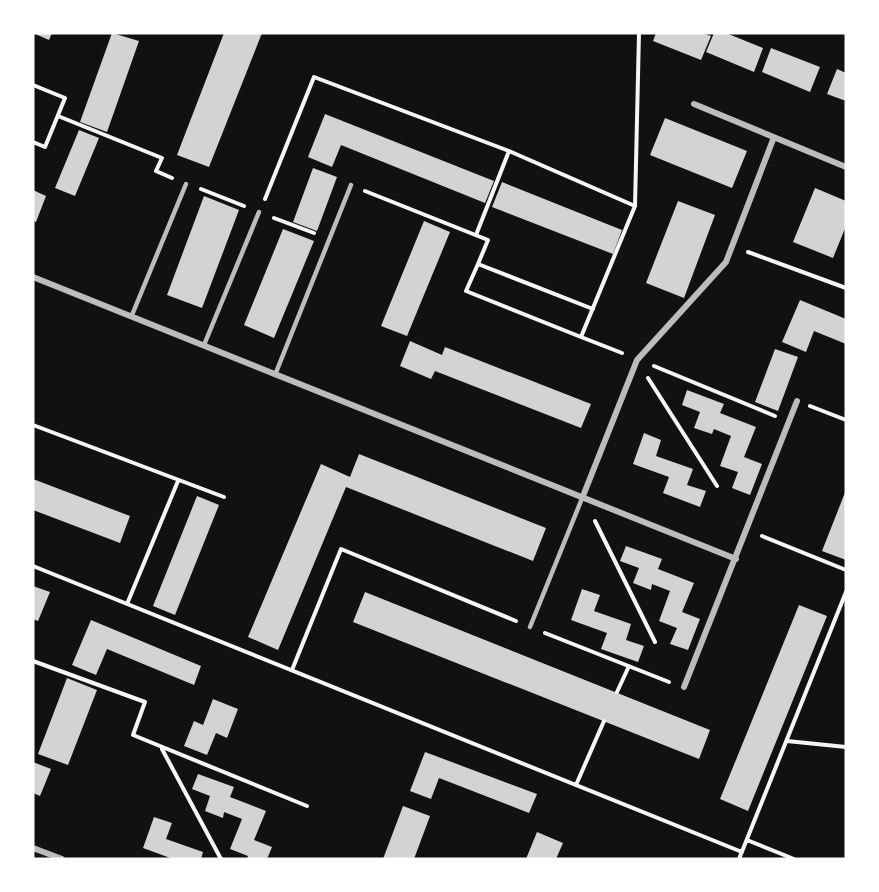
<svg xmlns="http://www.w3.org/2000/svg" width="879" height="892" font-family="Merriweather,serif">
	<rect width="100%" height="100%" fill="#111"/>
	<path fill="#d3d3d3" d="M33,33H52L49,40Z
		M112,33L139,41L107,132L80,122Z
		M224,33H262L209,167L177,155Z
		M656,33H702L711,36L701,60L653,41Z
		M714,33H726L763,48L754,72L706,52Z
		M771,48L820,67L810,92L762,72Z
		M837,69L846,73V101L827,94Z
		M325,114L494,181L485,203L341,145L332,167L308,157Z
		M665,118L747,151L732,188L650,155Z
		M79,130L99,138L75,196L55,188Z
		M313,168L337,177L317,231L293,222Z
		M502,182L622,230L613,254L492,207Z
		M815,188L846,201V226L833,258L793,242Z
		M33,190L46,196L36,222L33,221Z
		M204,196L239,210L202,308L167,295Z
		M678,201L715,215L684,298L646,283Z
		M424,221L450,232L407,336L381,326Z
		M283,229L314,241L274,338L244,325Z
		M800,300L846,319V344L814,331L806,352L782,342Z
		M410,341L442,355L445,347L591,404L581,428L435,371L431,379L400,366Z
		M775,349L798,357L778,411L755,402Z
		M687,390L724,404L720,413L756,427L744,457L762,464L750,495L732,488L738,472L720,466L731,436L714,429L712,434L694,428L700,412L682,405Z
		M644,433L661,440L656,456L693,469L687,485L706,491L700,507L663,493L669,477L633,464Z
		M359,454L546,528L533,561L346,487L278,650L248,637L321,464L350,477Z
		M33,479L130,516L120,543L33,510Z
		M846,490V560L822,551Z
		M197,496L219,505L175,615L153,606Z
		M626,546L662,559L658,569L694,583L682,612L700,619L688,650L670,644L677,628L659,621L670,591L652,584L651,590L633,583L639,568L620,561Z
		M33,586L50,592L38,621L33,619Z
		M582,589L600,595L594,611L631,624L626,640L644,646L638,662L601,649L607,633L571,620Z
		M365,592L710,730L699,759L353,622Z
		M799,605L827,616L748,811L720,799Z
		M91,620L201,666L194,685L107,649L96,675L72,665Z
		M67,678L97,690L68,765L38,754Z
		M213,699L238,709L227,738L216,733L207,755L184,746L194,721L203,725Z
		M425,752L537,794L529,813L439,778L431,799L410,791Z
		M33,762L51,769L40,796L33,793Z
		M198,774L234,787L230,797L266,811L254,840L272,847L267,859H247L248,856L230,849L242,819L224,812L223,818L205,811L210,796L192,789Z
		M403,806L430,816L414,859H383Z
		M154,817L172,823L166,839L203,852L201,859H173L143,848Z
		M537,832L563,843L556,859H526Z"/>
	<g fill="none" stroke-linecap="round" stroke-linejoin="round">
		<path stroke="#f5f5f5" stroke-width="4" d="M33,85L65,98L45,147L33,142
			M58,116L162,158L156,171L172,178
			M201,189L244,206
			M365,191L488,240L478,264
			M265,199L314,77L509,151L635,206L639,33
			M274,218L314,233
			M476,235L509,151
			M748,252L846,288
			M593,309L478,264L466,291L581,337L635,206
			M581,337L622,353
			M654,366L775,416
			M648,378L717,486
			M810,406L846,420
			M33,425L224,497
			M595,521L655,642
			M762,536L846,570
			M33,566L742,852
			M127,604L178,481
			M545,633L669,682
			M33,661L145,702L133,735L307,806
			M292,670L341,549L516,621
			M617,692L629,666
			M787,741L846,747
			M162,749L221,859
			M576,785L604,721
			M747,840L794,859
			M739,859L846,592"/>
		<path stroke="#bcbcbc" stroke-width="4.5" d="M132,315L186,184
			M204,345L259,212
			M275,375L351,185
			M530,627L583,496"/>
		<path stroke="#bcbcbc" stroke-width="6" d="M694,104L846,167
			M33,277L736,559
			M583,496L637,360L726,262L774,137
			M684,687L797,401
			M33,848L62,859"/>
	</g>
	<rect width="879" height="892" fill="none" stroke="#ffffff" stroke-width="69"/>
</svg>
